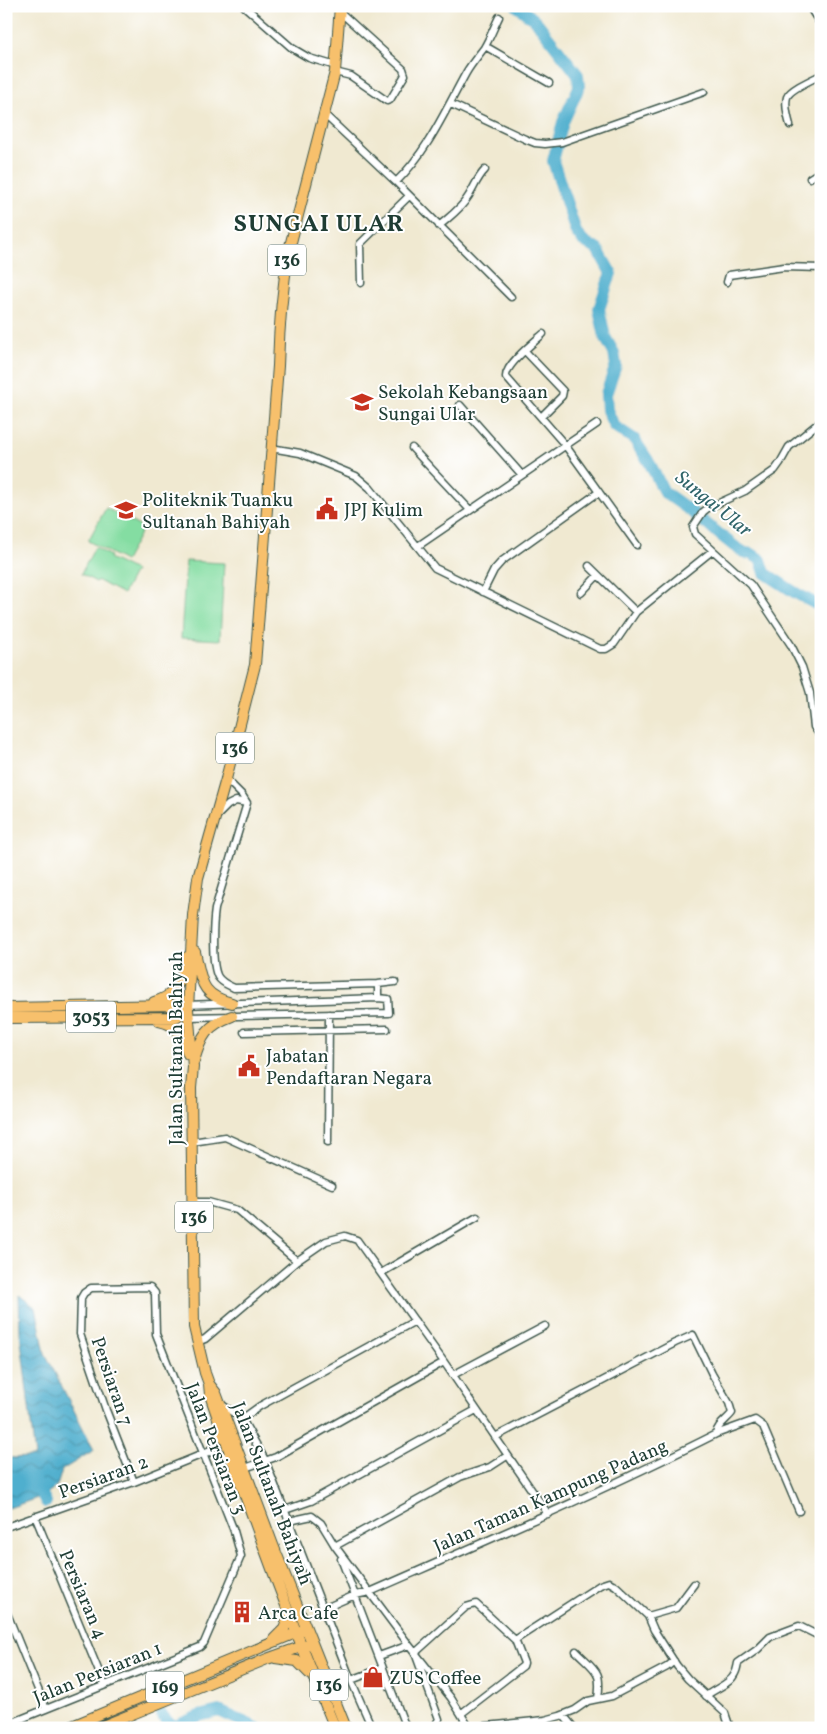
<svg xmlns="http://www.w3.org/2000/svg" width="827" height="1734" font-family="Vollkorn,serif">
	<defs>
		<pattern id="water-waves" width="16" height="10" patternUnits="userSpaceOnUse" patternTransform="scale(1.25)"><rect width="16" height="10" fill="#50afce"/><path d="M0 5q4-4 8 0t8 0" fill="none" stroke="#4290a8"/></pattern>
	</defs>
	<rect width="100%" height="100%" fill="#fff"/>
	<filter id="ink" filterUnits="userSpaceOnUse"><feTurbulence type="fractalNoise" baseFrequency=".02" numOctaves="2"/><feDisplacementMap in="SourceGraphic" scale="10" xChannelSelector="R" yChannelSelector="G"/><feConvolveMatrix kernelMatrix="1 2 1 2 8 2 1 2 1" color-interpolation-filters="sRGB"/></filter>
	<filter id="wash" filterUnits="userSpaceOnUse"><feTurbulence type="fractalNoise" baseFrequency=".0096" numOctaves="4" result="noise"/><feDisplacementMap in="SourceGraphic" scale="20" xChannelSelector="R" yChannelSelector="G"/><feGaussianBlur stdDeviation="1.12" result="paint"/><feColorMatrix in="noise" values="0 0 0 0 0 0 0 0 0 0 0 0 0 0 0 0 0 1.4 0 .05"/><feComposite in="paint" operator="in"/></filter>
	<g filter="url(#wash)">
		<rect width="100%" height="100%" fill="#f0e9d1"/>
		<path fill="#84dda2" stroke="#528d6b" d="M106,508L143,528L125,561L88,541Z
			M95,547L110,556L109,558L135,571L123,594L97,580L96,582L81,574Z
			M186,561L224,563L220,640L181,638Z"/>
		<path fill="url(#water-waves)" stroke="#387681" d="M19,1295L36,1308L45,1353L94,1450L62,1470L57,1486L43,1496L6,1509V1458L35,1457L20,1333Z"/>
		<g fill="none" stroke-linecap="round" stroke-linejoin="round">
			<path stroke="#50afce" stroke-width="12" d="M517,6L536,21L578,75L579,87L563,122L553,161L576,232L582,240L598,250L611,273L599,309L605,337L614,353L616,365L606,394L607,410L614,426L634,439L649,462L664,492L688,509L734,546L745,553L752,554L761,560L765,573L794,592L821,607
				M6,1481L34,1479L46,1502
				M161,1714L168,1722L176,1726
				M171,1728L199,1716L219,1711L257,1728"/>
		</g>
	</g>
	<g filter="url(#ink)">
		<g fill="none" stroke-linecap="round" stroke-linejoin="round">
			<g stroke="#3e574c" stroke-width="9">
				<path id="street" d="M244,6L292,48L309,58L336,66
					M809,6L821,25
					M485,46L549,83
					M335,72L351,76L387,101L390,100L405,75L403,69L339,11
					M451,104L525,139L535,143L545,144L562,142L704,92
					M325,115L396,182L511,297
					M790,125C788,118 785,104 787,97C790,89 813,79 821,75
					M810,178L821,171
					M396,182C428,151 445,111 466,73C471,64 478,56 484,48C490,38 494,27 499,17
					M439,226C449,217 461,209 468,197C474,188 477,178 485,170
					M727,282L729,275L784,267L821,268
					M361,283L360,244L409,196
					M543,334C534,342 505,365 506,377L565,445L637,545
					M525,351L563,391L562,396L541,417
					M460,405L522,475
					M821,421L789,447L780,463L775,470L745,491L708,508L703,512L693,527L695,534L751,585L791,645L802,667L810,693L814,727L821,737
					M271,448L300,453L356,476L370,488L435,568L600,649H606L614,644L636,612L712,551
					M412,448L470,510
					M418,546L597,424
					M589,566L636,612
					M483,592L494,570L502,561L599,492
					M581,593L598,575
					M247,803L215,909C213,923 211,965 218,977C222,983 228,985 234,988L378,984L395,982
					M218,815L228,805L236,801L247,803L242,795L226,779
					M378,998V984
					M185,1005L378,998L388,999L389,1013L186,1017
					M244,1032L387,1029
					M192,1142L225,1137L332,1185
					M328,1142L329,1014
					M194,1202H208L237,1210L297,1261
					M381,1273L477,1217
					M197,1342L205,1339L297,1261L326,1241L345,1236L357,1240L444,1362L548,1514
					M453,1375L545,1326
					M221,1404L242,1419
					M716,1434L755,1420L763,1426L799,1511
					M208,1452C218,1453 225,1455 232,1463
					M245,1468L276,1457L444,1362
					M285,1510L311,1501L476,1410
					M35,1516L104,1684
					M289,1521L312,1516L321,1523L335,1546L409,1645L451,1698L469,1727
					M6,1527L134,1482L208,1452L216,1444L220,1430
					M335,1546L460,1477L490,1467L507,1456
					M341,1559L406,1728
					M323,1609L355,1595L370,1592C486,1541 603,1491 716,1434C717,1425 727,1420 732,1413L729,1403L712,1374L693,1335L675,1343L495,1437
					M6,1611L46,1709
					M648,1616L676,1608L694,1584
					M576,1651C596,1671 602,1670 598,1699
					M379,1656L409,1645
					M351,1680L383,1668
					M706,1696C714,1689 730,1684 734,1675C737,1671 737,1667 738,1663L758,1649L770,1637L799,1626L821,1637
					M462,1713L523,1666L524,1663L515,1640
					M563,1715L574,1728
					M6,1725L200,1647L204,1643L241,1556L234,1531L156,1334L155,1293L150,1287L91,1288L84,1293L81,1298L80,1334L106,1410L134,1482
					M372,1728L351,1680L265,1460L242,1419L260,1406L415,1321
					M434,1728L439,1719L415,1653L466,1607L476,1604L515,1640L600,1585L609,1582L616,1586L648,1616L654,1630L677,1666L688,1679L725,1713L730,1728
					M466,1728L545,1720L560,1716L575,1710L588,1701L612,1696L667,1667L674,1661"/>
			</g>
			<g stroke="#3e574c" stroke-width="12">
				<path id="primary" d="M340,6L335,72L289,250C282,289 279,327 278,366L255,665L226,779L198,878L193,915L188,1009L193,1067L191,1088L194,1327L205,1373L209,1384L216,1393L273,1545L346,1728
					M195,952C202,981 200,995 232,1003
					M154,1002C179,995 180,980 187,957
					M6,1008L176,1005L188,1009
					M6,1018L176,1017L188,1009
					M159,1021C179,1025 182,1036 188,1054
					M194,1061C201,1036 207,1025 232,1016
					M209,1384L210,1395C248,1507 289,1618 335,1728
					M274,1639L284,1629L290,1613
					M275,1658L297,1661L310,1674
					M67,1728L303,1630
					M98,1728L267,1659L309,1644"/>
			</g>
			<use href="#street" stroke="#fff" stroke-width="6"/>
			<use href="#primary" stroke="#f7c06c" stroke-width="10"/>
		</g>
	</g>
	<defs>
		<g id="school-bare" transform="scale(1.725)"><path d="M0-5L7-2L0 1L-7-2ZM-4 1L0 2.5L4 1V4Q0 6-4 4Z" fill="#c8321e" stroke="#fff" stroke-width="2.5" paint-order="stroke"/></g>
		<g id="civic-bare" transform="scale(1.725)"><path d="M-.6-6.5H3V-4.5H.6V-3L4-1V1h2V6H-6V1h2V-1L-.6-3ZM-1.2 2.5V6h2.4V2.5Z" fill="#c8321e" stroke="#fff" stroke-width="2.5" paint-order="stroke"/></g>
		<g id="university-bare" transform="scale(1.725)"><path d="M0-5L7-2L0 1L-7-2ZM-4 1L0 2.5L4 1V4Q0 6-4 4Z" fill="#c8321e" stroke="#fff" stroke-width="2.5" paint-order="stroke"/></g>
		<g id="building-bare" transform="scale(1.725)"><path d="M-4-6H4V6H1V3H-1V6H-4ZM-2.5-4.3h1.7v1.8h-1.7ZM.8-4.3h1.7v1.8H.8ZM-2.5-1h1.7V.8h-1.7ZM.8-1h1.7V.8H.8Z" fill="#c8321e" stroke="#fff" stroke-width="2.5" paint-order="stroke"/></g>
		<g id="shop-bare" transform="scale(1.725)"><path d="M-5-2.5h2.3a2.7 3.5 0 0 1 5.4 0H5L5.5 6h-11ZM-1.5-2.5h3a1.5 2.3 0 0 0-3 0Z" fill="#c8321e" stroke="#fff" stroke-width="2.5" paint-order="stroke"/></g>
	</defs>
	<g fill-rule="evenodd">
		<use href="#school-bare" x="362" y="402"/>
		<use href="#civic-bare" x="327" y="509"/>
		<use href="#university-bare" x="126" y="510"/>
		<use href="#civic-bare" x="249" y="1066"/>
		<use href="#building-bare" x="242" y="1612"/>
		<use href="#shop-bare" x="373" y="1677"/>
	</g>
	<g text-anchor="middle" stroke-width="4" stroke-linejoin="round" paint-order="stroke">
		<g fill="#fff" stroke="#627771" stroke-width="1">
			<rect x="268" y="244.5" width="38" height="31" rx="4"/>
			<rect x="216" y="732.5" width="38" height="31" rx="4"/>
			<rect x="66" y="1001.5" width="50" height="31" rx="4"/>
			<rect x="175" y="1201.5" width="38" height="31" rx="4"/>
			<rect x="310" y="1669.5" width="38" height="31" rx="4"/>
			<rect x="146" y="1671.5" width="38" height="31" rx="4"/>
		</g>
		<g font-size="18" font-weight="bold" fill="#1f3d34">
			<text x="287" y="266">136</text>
			<text x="235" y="754">136</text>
			<text x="91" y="1023">3053</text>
			<text x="194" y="1223">136</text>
			<text x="329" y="1691">136</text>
			<text x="165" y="1693">169</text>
		</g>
		<g font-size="19" fill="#1f3d34" stroke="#fff" text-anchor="start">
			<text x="378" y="398">Sekolah Kebangsaan<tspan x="378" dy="22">Sungai Ular</tspan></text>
			<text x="142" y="506">Politeknik Tuanku<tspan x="142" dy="22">Sultanah Bahiyah</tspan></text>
			<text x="344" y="516">JPJ Kulim</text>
			<text x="266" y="1062">Jabatan<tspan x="266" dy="22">Pendaftaran Negara</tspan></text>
			<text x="258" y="1619">Arca Cafe</text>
			<text x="389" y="1684">ZUS Coffee</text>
		</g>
		<g font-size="19" fill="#1f3d34" stroke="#fff">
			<text transform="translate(175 1048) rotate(-90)" y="7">Jalan Sultanah Bahiyah</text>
			<text transform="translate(113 1381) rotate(71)" y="7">Persiaran 7</text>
			<text transform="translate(217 1448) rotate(69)" y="7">Jalan Persiaran 3</text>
			<text transform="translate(103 1476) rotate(-20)" y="7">Persiaran 2</text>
			<text transform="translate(273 1493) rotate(69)" y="7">Jalan Sultanah Bahiyah</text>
			<text transform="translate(550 1495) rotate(-24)" y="7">Jalan Taman Kampung Padang</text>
			<text transform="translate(84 1594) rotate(67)" y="7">Persiaran 4</text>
			<text transform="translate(97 1672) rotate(-22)" y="7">Jalan Persiaran 1</text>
		</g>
		<g font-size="20" font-style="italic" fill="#30656a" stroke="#fff">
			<text transform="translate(714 503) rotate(39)" y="7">Sungai Ular</text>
		</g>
		<g font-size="24" font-weight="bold" letter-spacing="1" fill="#1f3d34" stroke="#fff">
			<text x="319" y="231">SUNGAI ULAR</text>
		</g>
	</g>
	<rect width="827" height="1734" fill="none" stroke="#fff" stroke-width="25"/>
</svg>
